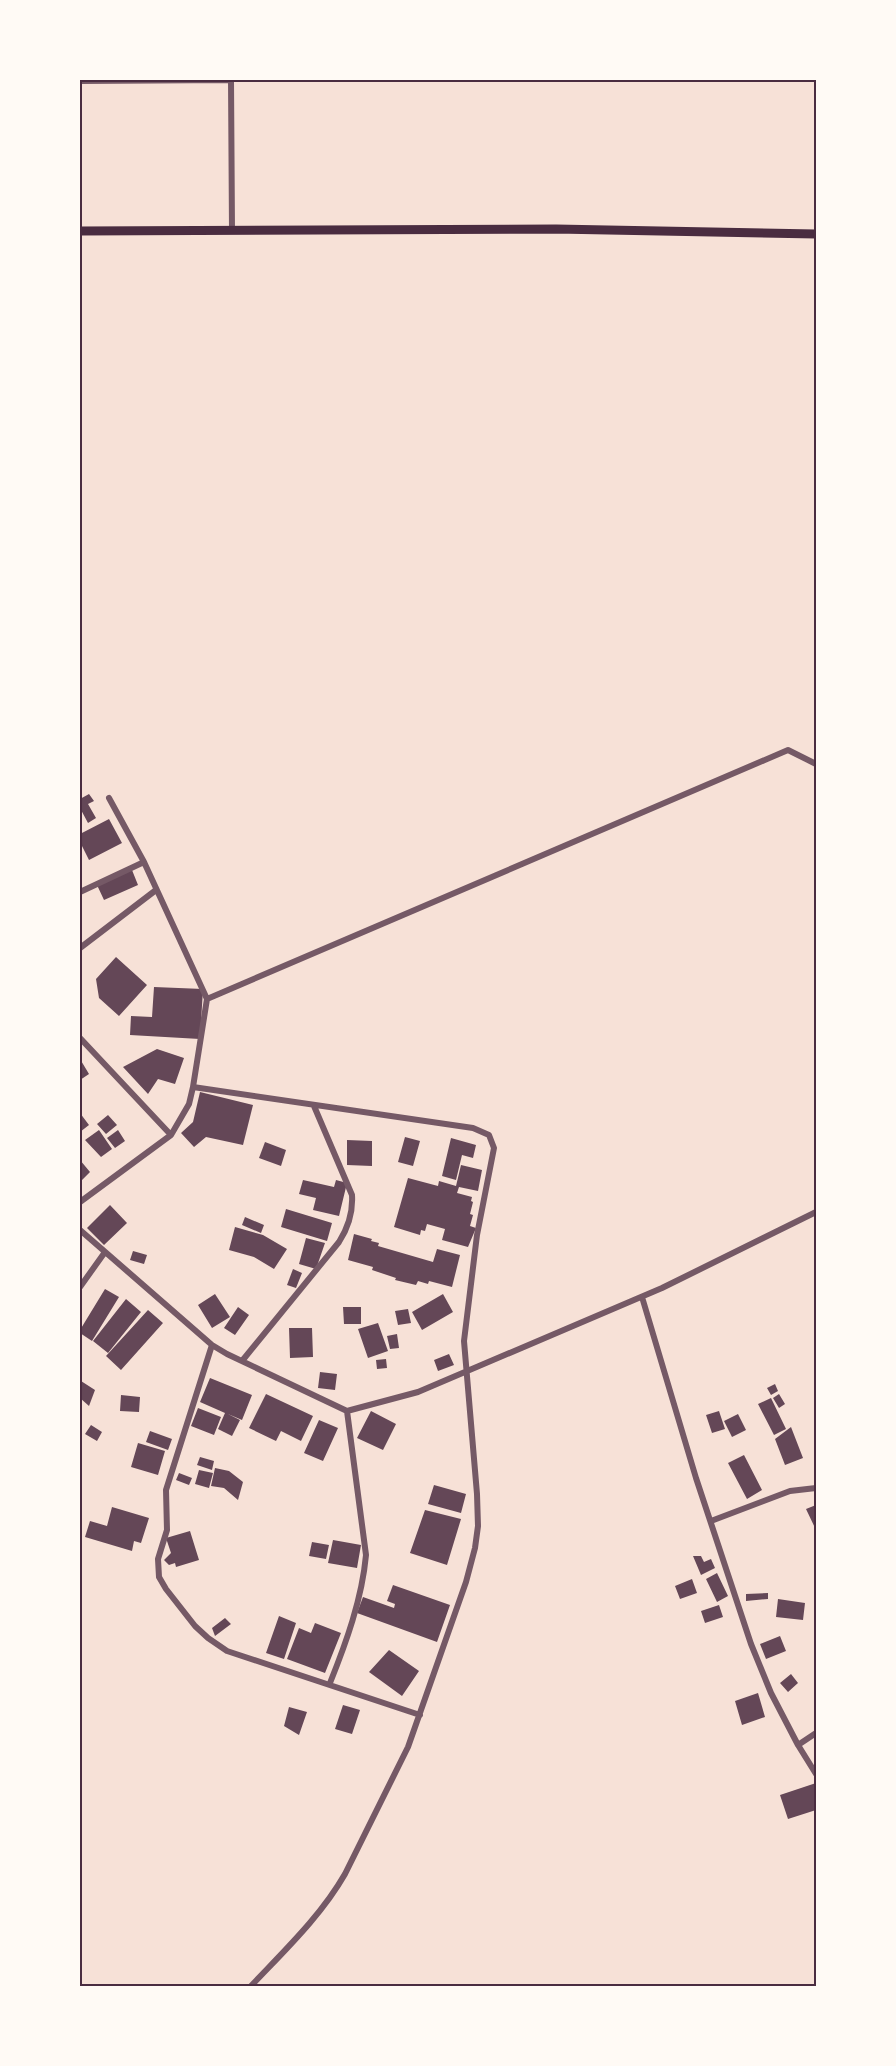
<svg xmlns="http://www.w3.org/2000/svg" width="896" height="2066" font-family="'Libre Baskerville',serif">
	<rect width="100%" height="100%" fill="#f7e1d7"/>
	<path fill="#644757" d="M89,794L94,801L88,804L96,818L88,823L80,808V799Z
		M109,819L122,843L89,860L80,842V834Z
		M132,870L138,885L104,900L97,885Z
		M116,957L147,985L119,1016L99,998L96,979Z
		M154,987L203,989L200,1039L130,1035L131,1016L152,1017Z
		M157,1049L184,1058L175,1084L158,1079L148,1094L123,1067Z
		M80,1059L89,1074L80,1080Z
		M200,1092L253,1105L243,1145L206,1137L194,1147L181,1133L193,1122Z
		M80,1113L89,1125L80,1132Z
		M108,1115L117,1125L106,1134L97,1124Z
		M99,1130L112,1149L101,1157L85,1140Z
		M118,1130L125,1141L115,1148L107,1138Z
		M405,1137L420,1141L413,1166L398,1162Z
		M451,1138L476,1145L473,1158L462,1155L456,1180L442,1176Z
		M347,1140L372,1141V1166L347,1165Z
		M265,1142L286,1150L281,1166L259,1158Z
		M80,1160L90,1172L80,1182Z
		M461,1165L482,1170L478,1191L459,1187L457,1193L472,1197L471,1201L473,1202L470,1214L473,1215L470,1226L476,1228L468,1247L442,1240L445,1229L427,1224L425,1231L421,1230L420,1235L394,1227L408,1178L438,1186L439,1181L456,1186Z
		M303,1180L334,1187L336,1180L347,1183L339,1216L313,1210L316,1198L299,1194Z
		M110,1205L127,1223L104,1245L87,1228Z
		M286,1209L332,1223L327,1241L281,1227Z
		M245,1217L264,1225L261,1233L242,1225Z
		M235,1227L263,1235L287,1249L274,1269L254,1257L229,1250Z
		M354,1234L372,1239L371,1241L379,1243L378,1246L433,1262L437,1249L460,1255L452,1287L429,1281L428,1284L418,1281L416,1285L395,1280L396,1278L372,1270L373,1267L348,1260Z
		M306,1238L325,1243L316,1269L299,1264Z
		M133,1251L147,1255L144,1264L130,1260Z
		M293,1269L302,1273L296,1288L287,1285Z
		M105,1289L119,1297L92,1341L80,1333V1330Z
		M215,1294L230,1317L212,1328L198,1305Z
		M443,1294L453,1312L422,1330L412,1312Z
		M126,1299L141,1312L108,1353L93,1341Z
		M238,1307L249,1315L235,1335L224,1328Z
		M343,1307H361V1324H344Z
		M408,1309L411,1323L398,1325L395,1311Z
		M148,1310L163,1323L121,1370L106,1356Z
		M378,1323L388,1351L368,1358L358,1329Z
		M289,1328H312L313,1357L290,1358Z
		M397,1334L399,1348L390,1349L387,1336Z
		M449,1354L454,1365L438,1371L434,1360Z
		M386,1359L387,1368L377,1369L376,1360Z
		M320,1372L337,1374L335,1390L318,1388Z
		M210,1378L252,1395L242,1420L228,1414L240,1420L232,1436L218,1429L225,1413L200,1402Z
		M81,1381L95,1390L89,1406L80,1398V1382Z
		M775,1384L778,1391L771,1395L767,1388Z
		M266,1394L313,1416L301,1441L281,1431L276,1441L249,1428Z
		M779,1394L785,1404L779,1408L773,1398Z
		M121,1395L140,1397L139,1412L120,1411Z
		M771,1398L786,1429L774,1435L758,1404Z
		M198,1408L221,1417L214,1435L191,1426Z
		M371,1411L396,1424L383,1450L357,1438Z
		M719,1411L725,1429L712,1433L706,1415Z
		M738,1414L746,1430L732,1437L724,1421Z
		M319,1420L338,1428L323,1461L304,1453Z
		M91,1425L102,1432L97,1441L85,1434Z
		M791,1427L803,1458L785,1465L775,1439Z
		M150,1431L172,1439L168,1450L146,1442Z
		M138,1443L165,1451L158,1475L131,1467Z
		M744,1455L762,1490L747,1499L728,1463Z
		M200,1457L214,1461L212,1470L197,1465Z
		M215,1468L229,1471L243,1482L238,1500L224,1488L211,1486Z
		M199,1470L213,1473L209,1488L195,1484Z
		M179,1473L192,1478L189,1485L176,1480Z
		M434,1485L466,1494L461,1513L428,1504Z
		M816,1505V1530L806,1509Z
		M112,1507L149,1518L141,1543L134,1541L132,1551L85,1537L90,1521L107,1526Z
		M425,1510L461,1519L447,1565L410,1553Z
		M190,1531L199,1560L176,1567L175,1563L169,1565L164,1560L171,1553L166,1538Z
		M333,1540L361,1545L357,1568L328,1563Z
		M312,1542L329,1545L326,1559L309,1556Z
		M693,1556H701L704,1562L711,1559L715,1568L701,1575Z
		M717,1573L728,1596L717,1602L706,1579Z
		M692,1579L697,1593L680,1599L675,1586Z
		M393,1585L450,1605L437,1642L357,1613L363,1597L394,1608L395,1604L387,1601Z
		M768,1593V1599L746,1601V1594Z
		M778,1599L805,1603L803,1620L776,1617Z
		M719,1605L723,1617L705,1623L701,1611Z
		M279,1616L296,1623L284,1659L266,1653Z
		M225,1618L231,1624L215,1636L212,1628Z
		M315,1623L341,1633L325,1673L287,1659L299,1628L311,1633Z
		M780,1636L786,1651L766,1659L760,1644Z
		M389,1650L419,1671L402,1696L369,1672Z
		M791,1674L798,1683L788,1692L780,1683Z
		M758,1693L765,1717L742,1725L735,1701Z
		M343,1705L360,1710L352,1734L335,1729Z
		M289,1707L307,1712L299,1735L284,1726Z
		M816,1783V1810L788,1819L780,1795Z"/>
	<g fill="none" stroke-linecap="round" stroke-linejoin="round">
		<path stroke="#755966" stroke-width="6" d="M231,80L232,231
			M80,81L231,80
			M109,798L144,862L207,999
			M80,892L144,862
			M80,948L156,890
			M80,1038L171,1135
			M193,1087L473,1128L489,1135L494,1148L477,1235L464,1341L477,1494L478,1526L475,1548L466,1582L408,1747L345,1874C321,1916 284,1951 251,1986
			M80,1202L171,1135L189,1104L193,1087L207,999L788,750L816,764
			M80,1230L212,1345L227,1354L347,1411L418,1392L662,1288L816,1212
			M80,1287L105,1252
			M642,1297L696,1478L751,1644L771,1693L798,1745L816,1774
			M212,1345L166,1490L167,1530L158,1559L159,1577L166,1589L195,1626L208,1638L227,1651L420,1715
			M242,1361L339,1242C348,1228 353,1211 352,1195L314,1106
			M711,1521L790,1491L816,1488
			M330,1683C346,1643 362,1599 366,1555L347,1411
			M798,1745L816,1733"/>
		<path stroke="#4a2c40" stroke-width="9" d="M80,231L556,229L816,234"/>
	</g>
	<rect width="896" height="2066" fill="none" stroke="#fffaf5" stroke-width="162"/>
	<rect x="81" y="81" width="734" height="1904" fill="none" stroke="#4a2c40" stroke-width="2"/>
</svg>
